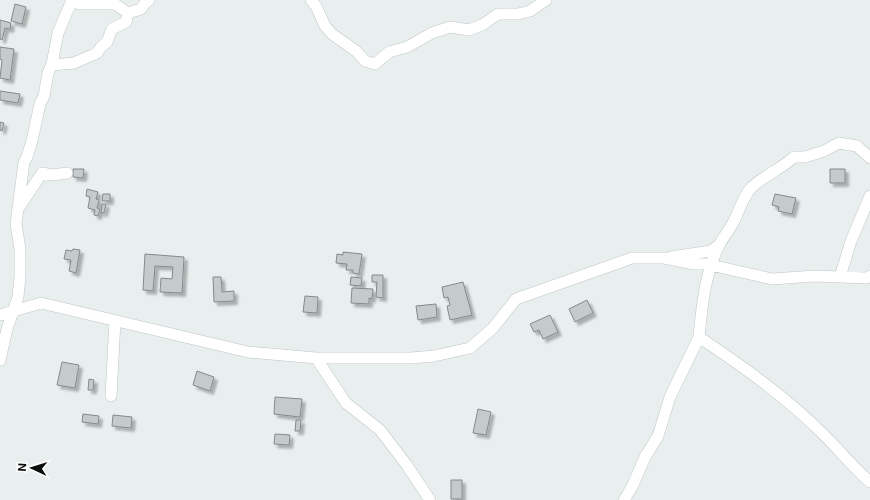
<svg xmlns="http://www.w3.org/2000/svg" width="870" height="500" font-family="Inter,sans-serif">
	<defs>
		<filter id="shadow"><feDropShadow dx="3.5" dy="3.5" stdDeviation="1" flood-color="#0004"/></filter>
	</defs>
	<rect width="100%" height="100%" fill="#e8efee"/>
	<path fill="#c5cbcc" stroke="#848a8b" filter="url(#shadow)" d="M15,4L26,7L22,24L11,21Z
		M0,20L11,23L10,29L5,28L2,40L0,39Z
		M0,47L14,49L10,80L0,78L2,60L0,59Z
		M0,91L20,94L18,103L0,100Z
		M0,122L4,123L2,131L0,130Z
		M73,169H84L83,178L73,177Z
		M830,169H845V183H830Z
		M87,189L98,192L96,199L99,200L97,208L100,209L98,216L94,215L95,210L88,208L90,197L86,196Z
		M103,194H110V201H102Z
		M775,194L796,198L792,214L778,211L779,207L772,205Z
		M102,204H106L104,213H101Z
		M73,249L80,250L76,273L69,271L71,260L64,259L66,250L72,251Z
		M343,252L362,254L359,274L353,273V270H346L347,264L336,263L337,254L343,255Z
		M145,254L184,257L182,293L160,292L161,278L172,279L173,267L155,266L153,291L143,290Z
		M372,275H383V298L376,297L377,282H372Z
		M213,277H221L222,292L234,291V301L214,302Z
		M351,277L362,278L361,286L350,285Z
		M463,282L472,315L450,320L447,306L450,305L448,297L444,298L442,287Z
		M352,288L373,289L372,299L369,298V304L351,303Z
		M305,296L318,297L317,313L303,312Z
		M587,300L593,313L575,322L569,309Z
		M436,304L437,317L418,320L416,306Z
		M550,315L558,332L543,339L539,330L534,332L530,324Z
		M62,362L79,365L75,388L57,385Z
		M197,371L214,377L210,391L193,385Z
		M89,379L94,380L93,390H88Z
		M275,397L302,399L300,417L274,414Z
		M478,409L491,412L486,435L473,433Z
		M83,414L99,416L98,424L82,422Z
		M113,415L132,417L131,428L112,426Z
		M296,420H301L300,431H295Z
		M275,434L290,435L289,445L274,444Z
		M451,480H462V499H451Z"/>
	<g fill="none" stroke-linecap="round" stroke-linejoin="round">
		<g stroke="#bfc6c5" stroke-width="12">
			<path id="minor" d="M311,0L316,6L325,26L332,34L356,51L365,61L375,64L389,52L407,47L432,33L450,27L469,30L482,25L498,14H518L530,11L546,0
				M71,2L80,4H115L128,13L141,9L145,3L149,0
				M52,65L74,63L97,53L101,47L107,42L112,29L126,22L128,13
				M870,158L857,146L839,143L824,151L805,157H794C781,169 765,175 752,187C745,193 739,210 735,219C731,228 724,236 719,245C705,274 702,305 699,337C742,366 789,399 825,436C840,451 854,468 870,482
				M20,206L42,173L53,175L67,173
				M671,257L711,251L720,244
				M840,277L851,241L870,196
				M0,315L41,303L248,352L316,358H411L434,356L470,348L493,328L516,299L632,258H664L694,264H706L772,279L815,276L867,278L870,276
				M316,358L346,403L380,430L406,464L430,500
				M0,360L7,329L18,297L20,276V249L16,224L24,162L27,157L32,141L40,104L44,96L48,73L52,64L58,33L72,0
				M111,396L115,321
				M624,500L633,485L645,457L658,436L670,397L699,337"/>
		</g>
		<use href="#minor" stroke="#fff" stroke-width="11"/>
	</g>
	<g transform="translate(32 468) rotate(274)" stroke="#ffffff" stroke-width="3" paint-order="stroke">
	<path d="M0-3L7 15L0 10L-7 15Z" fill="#0d0f0e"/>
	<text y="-6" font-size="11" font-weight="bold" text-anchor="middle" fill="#0d0f0e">N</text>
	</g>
</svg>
